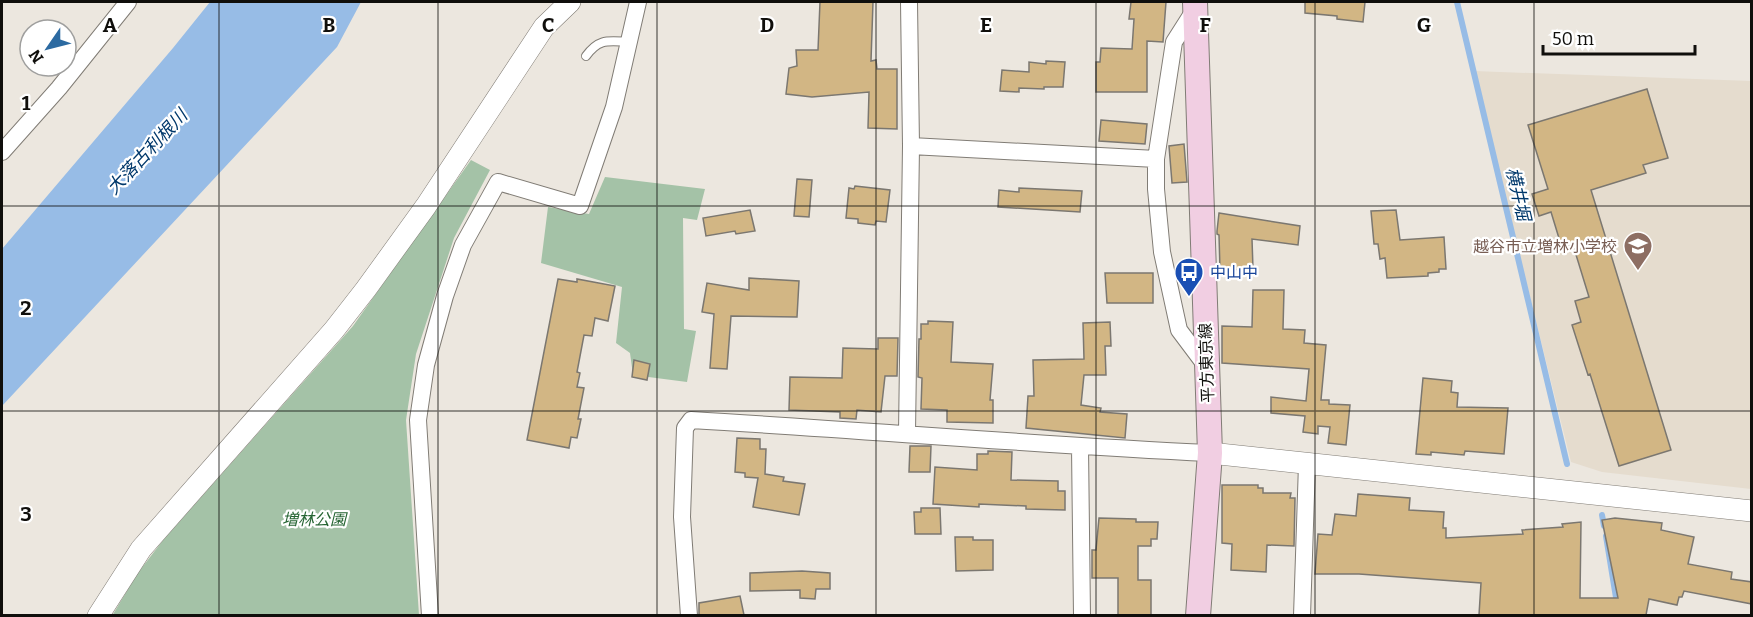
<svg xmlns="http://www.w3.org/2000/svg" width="1753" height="617" font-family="Bitter,'Noto Sans JP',serif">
	<rect width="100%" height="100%" fill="#ece7df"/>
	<path fill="#e5dcce" d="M1474,71L1751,81V489L1602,472L1571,462Z"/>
	<path fill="#a4c2a7" d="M471,160L490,170L454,238L416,354L406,420L419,615L112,616L137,574L164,539L353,326Z
		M605,177L705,189L697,220L683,218L684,329L696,331L687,382L633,375L630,353L616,343L622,287L541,263L548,207L589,214Z"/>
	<path fill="#97bce6" d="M210,2H361L337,47L2,406V249L173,48Z"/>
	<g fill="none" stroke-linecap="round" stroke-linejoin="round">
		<path stroke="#97bce6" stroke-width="6" d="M1457,2L1567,464
			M1602,515L1604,526
			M1606,536L1619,616"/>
	</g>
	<path fill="#d2b684" stroke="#7b7770" stroke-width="1.5" d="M820,2H873L871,61L876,60L877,69H897V129L868,128L869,92L812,97L786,94L789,68L797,66L796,50H818Z
		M1131,2H1166L1163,42L1147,41V92H1096V62H1100L1101,48L1132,49L1134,19H1129Z
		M1305,2H1365L1363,22L1337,19V16L1305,13Z
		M1046,61L1065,62L1063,87H1044V89L1019,88V92L1000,91L1002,70L1029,72V62L1046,64Z
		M1647,89L1668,158L1643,165L1646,173L1591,190L1671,450L1619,466L1590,374L1588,375L1572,325L1581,322L1575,301L1589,297L1573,245L1562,248L1551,212L1539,216L1532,194L1548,189L1528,125Z
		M1101,120L1147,124L1145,144L1099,141Z
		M1184,144L1187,182L1172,183L1169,146Z
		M797,179L812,180L809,217L794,216Z
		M855,186L890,190L886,222L876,221L875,225L858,223V219L846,218L849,188L854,189Z
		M1019,188L1082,191L1080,212L998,207L999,190L1019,192Z
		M750,210L755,231L736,234L735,231L706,236L703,218Z
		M1396,210L1400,240L1444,237L1446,269H1439V272L1428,273V276L1387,278L1385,258L1380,259L1378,244H1374L1371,211Z
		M1219,213L1300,226L1298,245L1252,239L1253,269L1220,270L1219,235L1217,234V231Z
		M1105,273H1153V303H1107Z
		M749,278L799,281L797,317L731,316L727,369L710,368L714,314L702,312L707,283L749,290Z
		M558,279L577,282V279L615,286L608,321L595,318L592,336L584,335L577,372L580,373L577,387L584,388L578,419H581L577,438L571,437L569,448L527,440Z
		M1253,290H1284L1283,329L1305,330L1304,343L1326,345L1321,400H1329V404L1350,405L1346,445L1328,443L1330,427L1318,426V434L1303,432L1305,416L1271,413V397L1306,401L1309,369L1222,363V326L1252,327Z
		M928,321L953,322L951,362L993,364L990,400H993V423L947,422V410L921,409L922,378L918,377L919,339H921V324H928Z
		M1110,322L1111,346H1105L1106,375H1084L1081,405L1101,408L1100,412L1127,414L1125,438L1026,428L1028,396H1034L1033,360L1084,359L1083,323Z
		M878,338H898L897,376H885L881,412L857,410L856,419L840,418V412L789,410L790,377L842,378L843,348L878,349Z
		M634,360L650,364L647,380L632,377Z
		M1423,378L1452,381L1451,392L1458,393L1457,407L1508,408L1504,454L1465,451L1464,455L1431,452V455L1416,454Z
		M737,438L760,439V449H766L765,474L784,477L783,481L805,484L799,515L753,507L758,478L745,477V473L735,472Z
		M910,446H931L930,472H909Z
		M988,451L1012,452L1011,480L1058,481V491H1065V510L1026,509V506L979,504V507L933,504L935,467L977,470V454H988Z
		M1222,485H1258V488H1263V493H1291L1290,498H1295L1294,546L1267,545L1266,572L1231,570L1232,544L1222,543Z
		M1358,494L1410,498L1409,510L1444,512L1443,528H1446V538L1523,534L1522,530L1563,527L1562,524L1581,522L1580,598H1618L1602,520L1615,518L1662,523L1661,530L1694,537L1688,564L1732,572L1731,579L1752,582V604L1684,591L1682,597H1679L1677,605L1649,599L1646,615H1479L1481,583L1359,574H1315L1318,534L1332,535L1335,514L1356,516Z
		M921,508H940L941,534H915L914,512H921Z
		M1099,518L1136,519V522H1158L1157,539H1151V546H1138V580H1151V615H1118V578H1092V550H1096Z
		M955,537H973V540H993V570L956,571Z
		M802,571L830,573V589H816L815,599L800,598V590L750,591V573Z
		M740,596L744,615H699V603Z"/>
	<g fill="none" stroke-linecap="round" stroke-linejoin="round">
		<g stroke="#807c75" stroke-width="10">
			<path id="service" d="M586,56C599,38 608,41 629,42"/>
		</g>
		<g stroke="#807c75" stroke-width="18">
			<path id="minor" d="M911,146L1156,159L1174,42L1195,9
				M2,152L59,88L128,2
				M1156,159V189L1162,252L1179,330L1206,366
				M907,433L911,146L909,2
				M1080,447L1082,616
				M430,616L418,420L426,365L445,296L463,245L498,182L580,206L614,107L638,2
				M689,616L682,517L685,428L691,420C864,430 1036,445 1210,453
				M1302,616L1307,464"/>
		</g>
		<g stroke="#807c75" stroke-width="22">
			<path id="tertiary" d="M1210,453L1752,511
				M98,616L141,549L334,330L366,289L426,206L544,27L570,2"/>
		</g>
		<g stroke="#807c75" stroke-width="26">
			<path id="secondary" d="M1195,2L1210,453L1198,616"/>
		</g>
		<use href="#service" stroke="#fff" stroke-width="8"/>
		<use href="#minor" stroke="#fff" stroke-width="16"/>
		<use href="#tertiary" stroke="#fff" stroke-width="21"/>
		<use href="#secondary" stroke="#f1cee2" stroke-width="24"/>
	</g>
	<path fill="none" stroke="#100f0c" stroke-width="1.5" stroke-opacity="0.55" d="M219,2V616M438,2V616M657,2V616M876,2V616M1096,2V616M1315,2V616M1534,2V616M2,206H1752M2,411H1752"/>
	<defs>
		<g id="school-pin" transform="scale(1.5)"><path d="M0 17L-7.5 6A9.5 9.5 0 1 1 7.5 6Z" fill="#8d6e63" stroke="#fff"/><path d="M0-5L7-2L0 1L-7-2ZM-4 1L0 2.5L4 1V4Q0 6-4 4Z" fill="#fff"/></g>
		<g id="bus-pin" transform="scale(1.5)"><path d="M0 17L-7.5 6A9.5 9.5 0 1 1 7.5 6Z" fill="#1a4fb4" stroke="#fff"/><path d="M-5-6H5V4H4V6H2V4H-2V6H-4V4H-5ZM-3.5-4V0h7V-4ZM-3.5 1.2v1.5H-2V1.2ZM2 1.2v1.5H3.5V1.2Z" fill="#fff"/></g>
	</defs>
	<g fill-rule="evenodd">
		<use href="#school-pin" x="1638" y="246"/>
		<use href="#bus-pin" x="1189" y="272"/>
	</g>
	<g text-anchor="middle" stroke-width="4.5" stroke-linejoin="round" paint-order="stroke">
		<g font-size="16" fill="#785e54" stroke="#fff" text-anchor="end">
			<text x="1617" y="252">越谷市立増林小学校</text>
		</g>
		<g font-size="16" fill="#164399" stroke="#fff" text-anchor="start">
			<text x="1210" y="278">中山中</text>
		</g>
		<g font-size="16" fill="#100f0c" stroke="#fff">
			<text transform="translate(1206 363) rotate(-92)" y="6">平方東京線</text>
		</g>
		<g font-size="16" font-style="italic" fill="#266533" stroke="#fff">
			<text x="314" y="525">増林公園</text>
		</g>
		<g font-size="18" font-style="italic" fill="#00386b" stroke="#fff">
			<text transform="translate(147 152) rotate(-47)" y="6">大落古利根川</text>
			<text transform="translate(1518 194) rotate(77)" y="6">横井堀</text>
		</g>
	</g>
	<g font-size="20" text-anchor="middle" font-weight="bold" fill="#100f0c" stroke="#fff" stroke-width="4.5" stroke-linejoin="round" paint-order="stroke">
		<text x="110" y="32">A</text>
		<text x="329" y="32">B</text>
		<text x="548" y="32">C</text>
		<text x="767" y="32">D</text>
		<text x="986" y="32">E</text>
		<text x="1205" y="32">F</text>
		<text x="1424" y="32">G</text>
		<text x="26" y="110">1</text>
		<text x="26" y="315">2</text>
		<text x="26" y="521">3</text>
	</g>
	<rect width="1753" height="617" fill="none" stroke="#100f0c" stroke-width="6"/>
	<g transform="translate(48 48) rotate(235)"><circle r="28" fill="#ffffff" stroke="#9f9f9e" stroke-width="1.5"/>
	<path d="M0-4.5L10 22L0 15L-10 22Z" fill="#2c6aa1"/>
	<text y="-9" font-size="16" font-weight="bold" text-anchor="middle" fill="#100f0c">N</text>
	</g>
	<path d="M1543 45v9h152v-9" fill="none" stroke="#100f0c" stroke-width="3"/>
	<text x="1552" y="45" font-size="18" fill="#100f0c" stroke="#ffffff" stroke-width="4.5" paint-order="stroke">50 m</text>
</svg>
